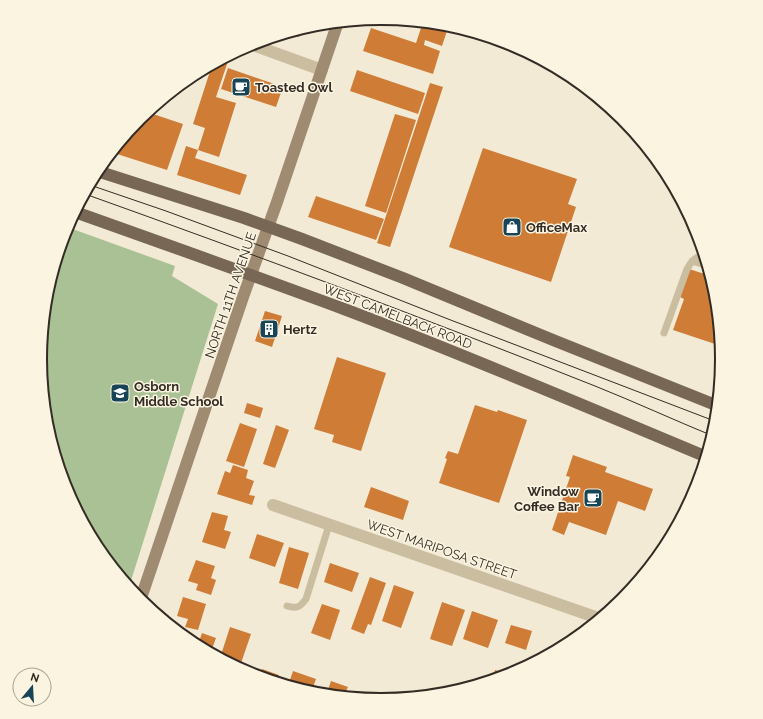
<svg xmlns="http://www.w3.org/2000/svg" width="763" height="719" font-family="Raleway,sans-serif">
	<rect width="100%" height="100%" fill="#f2ead5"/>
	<path fill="#a9c194" d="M67,227L175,266L172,276L218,304L129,587L97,549L66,490L47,426L40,359L47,293Z"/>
	<path fill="#ce7c36" d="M423,22L449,25L442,46L425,40L424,45L440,51L433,74L363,51L371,28L416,43Z
		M302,29L299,37L287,33Z
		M230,55L216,97L236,103L219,157L198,150L205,128L193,124L212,65Z
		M228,68L283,87L276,107L221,89Z
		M357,70L425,93L418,114L350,91Z
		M430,83L443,87L390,247L377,243Z
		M147,112L183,124L167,170L117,154L121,141L140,118Z
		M395,114L416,120L386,213L365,206Z
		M186,146L198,150L195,158L247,175L240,195L177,175Z
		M483,148L577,179L568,204L576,207L551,282L449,247Z
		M316,196L384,219L376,240L308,217Z
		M689,269L711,276L716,293L717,301L714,310L718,311L721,343V346L673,330L684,299L680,297Z
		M265,311L282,316L272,347L255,341Z
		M337,357L386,373L361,451L332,442L334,435L314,429Z
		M247,403L263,408L260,418L244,413Z
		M475,405L497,412L498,410L527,420L499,503L439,483L447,459L445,458L448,451L458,454Z
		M240,423L257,429L244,467L226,461Z
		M276,425L289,430L275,468L263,464Z
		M573,455L607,467L605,472L653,489L645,511L618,501L606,535L569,522L564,535L552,530L570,477L566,476Z
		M233,465L248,470L246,478L254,481L249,495L255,496L252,505L217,494L225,471L230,473Z
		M371,487L409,501L403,520L364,507Z
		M212,512L228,516L224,530L231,532L225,549L202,542Z
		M257,534L284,543L275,567L249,558Z
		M289,547L309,553L298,589L279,583Z
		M196,560L215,566L211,578L216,580L211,595L196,590L198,584L188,581Z
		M330,563L359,573L352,592L324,582Z
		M370,577L386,583L371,625L368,624L364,634L351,629Z
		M394,585L414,592L401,628L382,621Z
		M183,597L206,604L198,630L185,627L188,619L177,616Z
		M442,602L465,610L452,646L430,639Z
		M322,604L340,610L330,640L311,633Z
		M472,611L498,620L488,648L463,639Z
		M511,625L532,631L526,650L505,643Z
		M230,627L251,634L239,669L220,658Z
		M202,633L216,638L212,649L198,645Z
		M262,669L279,675L276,683L259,678Z
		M495,670L512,675L492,681Z
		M293,671L316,679L311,693L288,686Z
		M331,681L348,687L345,693L356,697L355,698L326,696Z"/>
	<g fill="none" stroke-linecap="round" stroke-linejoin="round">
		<path stroke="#cabda0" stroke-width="7" d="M692,261L708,266
			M664,333L687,269C691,262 694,258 702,255L705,256
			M287,606C297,609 300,607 306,599L329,525"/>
		<path stroke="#cabda0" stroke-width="12" d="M250,44L322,70
			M273,505L601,619"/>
		<path stroke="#9e8b72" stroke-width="12" d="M140,601L243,297L277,202L338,22"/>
		<path stroke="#776754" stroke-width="12" d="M97,171L244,218L302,239L403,278L553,340L718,406
			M75,212C165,244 255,276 344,309C466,355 587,407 707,457"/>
		<path stroke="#342c24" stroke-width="1" d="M90,185L166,211L288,256L448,319L717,422
			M85,194C256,255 426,319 595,386C635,402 674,420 713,436"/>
	</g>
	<defs>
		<g id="cafe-square" transform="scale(1)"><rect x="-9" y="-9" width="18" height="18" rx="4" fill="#174557" stroke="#faf4e1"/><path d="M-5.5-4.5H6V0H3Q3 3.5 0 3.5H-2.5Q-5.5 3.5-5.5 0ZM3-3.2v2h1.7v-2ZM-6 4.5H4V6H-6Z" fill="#fff"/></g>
		<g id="shop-square" transform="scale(1)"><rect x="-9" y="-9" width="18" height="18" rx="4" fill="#174557" stroke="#faf4e1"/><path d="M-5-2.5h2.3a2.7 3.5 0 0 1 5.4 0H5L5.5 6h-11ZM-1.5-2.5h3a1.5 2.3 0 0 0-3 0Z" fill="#fff"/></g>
		<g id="building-square" transform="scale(1)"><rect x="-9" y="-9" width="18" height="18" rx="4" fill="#174557" stroke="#faf4e1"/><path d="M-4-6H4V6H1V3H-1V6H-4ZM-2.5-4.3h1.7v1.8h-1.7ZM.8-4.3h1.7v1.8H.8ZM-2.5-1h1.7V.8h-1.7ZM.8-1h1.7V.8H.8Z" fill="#fff"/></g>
		<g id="school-square" transform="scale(1)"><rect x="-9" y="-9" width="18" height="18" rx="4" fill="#174557" stroke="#faf4e1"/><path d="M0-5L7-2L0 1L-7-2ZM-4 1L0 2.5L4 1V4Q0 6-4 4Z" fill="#fff"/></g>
	</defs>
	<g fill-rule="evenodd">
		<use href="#cafe-square" x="241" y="87"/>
		<use href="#shop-square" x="512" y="227"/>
		<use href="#building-square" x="269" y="329"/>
		<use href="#school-square" x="120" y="393"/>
		<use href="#cafe-square" x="593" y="498"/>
	</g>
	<g text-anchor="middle" stroke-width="3" stroke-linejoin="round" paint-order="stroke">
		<g font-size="13" font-weight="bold" fill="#342c24" stroke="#faf4e1" text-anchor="start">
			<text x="255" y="92">Toasted Owl</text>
			<text x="526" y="232">OfficeMax</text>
			<text x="283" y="334">Hertz</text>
			<text x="134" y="391">Osborn<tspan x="134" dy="15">Middle School</tspan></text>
			<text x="579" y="496" text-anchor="end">Window<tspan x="579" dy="15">Coffee Bar</tspan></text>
		</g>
		<g font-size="13" fill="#342c24" stroke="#faf4e1">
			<text transform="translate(230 295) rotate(-71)" y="5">NORTH 11TH AVENUE</text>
			<text transform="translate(398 316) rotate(21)" y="5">WEST CAMELBACK ROAD</text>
			<text transform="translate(442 549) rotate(19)" y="5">WEST MARIPOSA STREET</text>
		</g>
	</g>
	<path d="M0 0H763V719H0ZM47 359a334 334 0 1 1 668 0a334 334 0 1 1-668 0Z" fill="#faf4e1" fill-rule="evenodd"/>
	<path fill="none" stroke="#342c24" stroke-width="2" d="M47 359a334 334 0 1 1 668 0a334 334 0 1 1-668 0Z"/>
	<g transform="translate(32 687) rotate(18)"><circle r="19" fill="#faf4e1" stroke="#aba495"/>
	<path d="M0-3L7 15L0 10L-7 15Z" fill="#174557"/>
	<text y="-6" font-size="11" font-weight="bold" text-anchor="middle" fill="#342c24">N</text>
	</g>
</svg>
